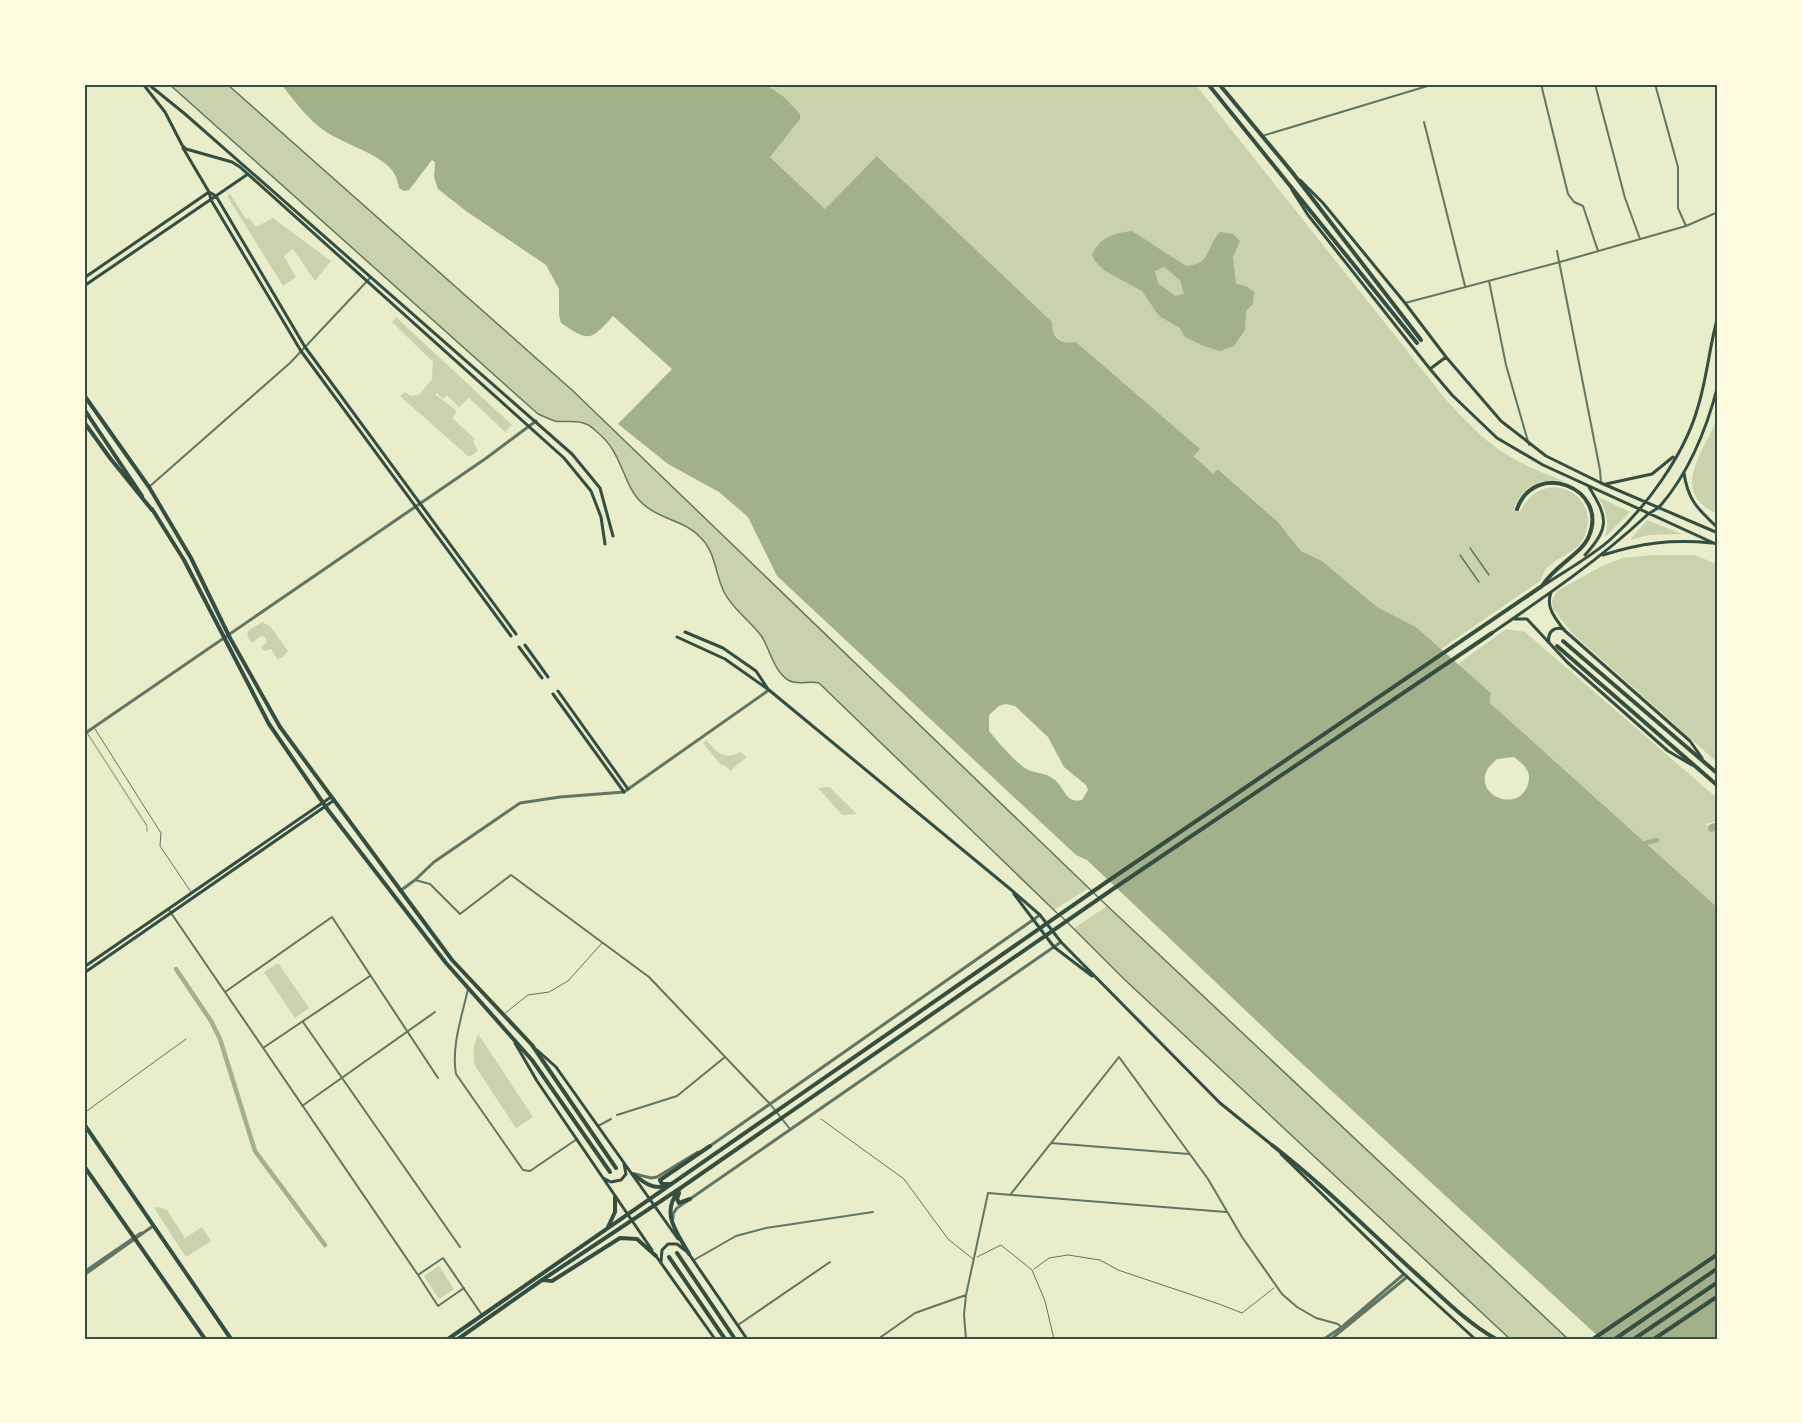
<svg xmlns="http://www.w3.org/2000/svg" width="1802" height="1423" font-family="'Noto Sans',sans-serif">
	<rect width="100%" height="100%" fill="#e9edc9"/>
	<path fill="#cad2ad" d="M169,84H227L572,390L1089,888L1054,910L819,683C809,680 797,685 788,680C774,671 770,651 762,637C751,621 733,610 724,592C715,574 716,553 701,538C685,520 660,520 643,504C622,486 624,453 597,432C594,430 590,425 586,424C577,419 565,423 555,421C549,419 543,416 538,414Z
		M765,84H1195L1447,401C1459,413 1471,427 1484,438C1507,458 1536,471 1564,481C1540,478 1523,485 1514,508L1521,511C1540,466 1602,492 1585,535C1578,553 1558,556 1547,568C1544,571 1542,577 1540,581L1441,649L1416,627L1377,607L1322,561L1301,551L1278,522L1219,469L1213,475L1194,455L1199,449L1076,342C1064,343 1058,341 1052,329L878,156L825,209L769,156L799,119L784,97Z
		M230,194L246,219L249,218L256,227L273,218L331,261L315,281L293,249L284,256L296,277L283,286L227,196Z
		M396,317L512,425L505,432L469,398L459,407L447,395L443,399L437,393L436,395L457,411L452,418L475,439L473,441L478,451L469,457L400,396L405,392L411,396L419,395L432,379L433,362L392,322Z
		M1718,417V514C1668,492 1704,452 1718,417Z
		M1598,497L1630,512L1605,537C1609,521 1607,511 1598,497Z
		M1647,520L1682,534L1649,535L1630,540Z
		M1652,555H1695L1718,565V763L1573,634L1553,609L1552,600L1557,591L1602,566L1623,558Z
		M262,622L270,626L288,651L284,656L278,660L271,649L264,651L261,647L267,642L265,637L261,636L252,643L247,636L248,631Z
		M1506,629L1525,632L1718,799V821L1705,824L1713,832L1718,831V908L1490,703L1491,693L1458,664Z
		M706,740C717,752 724,761 740,752L747,757L730,771L726,766L721,765L703,743Z
		M829,787L857,814L842,815L818,788Z
		M1107,906L1568,1339H1510L1124,979L1073,929Z
		M278,963L309,1008L295,1018L264,972Z
		M478,1034L533,1117L516,1128L475,1066C473,1055 473,1044 478,1034Z
		M157,1207L167,1210L185,1238L202,1227L211,1241L186,1257L154,1208Z
		M439,1266L454,1289L439,1299L424,1276Z"/>
	<path fill="#a3b18a" fill-rule="evenodd" d="M281,84H765L784,97L800,114V119L770,157L825,209L877,156L1052,322C1052,339 1061,344 1076,342L1200,449L1194,456L1213,474L1218,469L1278,522L1301,551L1322,561L1377,607L1416,627L1491,693L1490,703L1718,908V1339H1601L1283,1046L1087,860L1076,855L777,576L748,517L719,492L668,464L618,424L672,369L613,316C591,340 590,343 561,323L559,315V289L546,265L466,211L438,189L434,177L435,162L432,160L409,190L404,191L399,188C398,184 397,179 395,175C384,153 337,143 318,126C304,114 292,98 281,84ZM1006,704L1015,706L1048,737L1064,767L1086,785L1088,790L1082,800C1066,804 1065,789 1055,780C1046,772 1034,774 1025,768C1012,759 999,743 989,731V715L999,706ZM1514,757C1524,765 1532,771 1528,784C1519,814 1474,796 1487,770C1489,766 1494,762 1497,759Z
		M1132,231L1186,266C1212,264 1206,246 1220,232L1233,234L1240,241L1233,257L1236,284L1246,286L1254,292L1253,304L1246,311L1245,330L1234,346L1220,351L1204,346L1185,337L1180,328L1159,316L1142,291L1105,271L1094,260L1092,255C1100,237 1114,233 1132,231ZM1164,267L1180,280L1184,294L1175,296L1158,283L1155,271Z"/>
	<g fill="none" stroke-linecap="round" stroke-linejoin="round">
		<path stroke="#a3b18a" stroke-width="1.5" d="M84,728L147,826V831"/>
		<path stroke="#a3b18a" stroke-width="4.5" d="M1642,844L1657,840
			M176,969L211,1021L220,1039L255,1151L325,1245"/>
		<path stroke="#a3b18a" stroke-width="8" d="M1712,828L1718,826"/>
		<path stroke="#617663" stroke-width="1" d="M95,729L161,833L160,846L191,892
			M504,1014L528,995L549,992L568,981L602,943
			M84,1113L186,1039
			M821,1119L904,1179L948,1239L973,1259
			M977,1257L1001,1245L1032,1270L1045,1301L1054,1339
			M1034,1269L1049,1258L1068,1255L1100,1260L1118,1270L1219,1304L1242,1313L1274,1288"/>
		<path stroke="#617663" stroke-width="1.5" d="M169,84L538,414C543,416 549,419 555,421C565,423 577,419 586,424C590,425 594,429 597,432C624,453 622,486 643,504C660,520 685,520 701,538C716,553 715,574 724,592C733,610 751,621 762,637C770,650 774,671 788,680C798,686 809,680 819,683L1057,913
			M227,84L572,390L1098,897
			M1470,548L1489,575
			M1460,555L1479,582
			M1101,900L1568,1339
			M1061,916L1124,979L1510,1339"/>
		<path stroke="#617663" stroke-width="2" d="M1541,84L1568,194L1574,202L1583,206L1598,251
			M1595,84L1625,198L1640,239
			M1655,84L1678,167V208L1686,226
			M1424,122L1465,286
			M1262,136L1434,84
			M1557,251L1600,470L1601,483
			M1489,281L1506,365L1529,445
			M1405,303L1560,262L1686,226L1718,212
			M149,487L290,363L371,277
			M415,880L430,884L460,914L511,875L649,977L770,1104L790,1129
			M169,910L418,1275
			M468,989C462,1016 451,1047 456,1074L523,1170L530,1171L577,1139
			M225,992L332,917L438,1078
			M303,1022L460,1247
			M263,1048L370,976
			M302,1106L435,1012
			M617,1115L677,1096L725,1057
			M598,1126L611,1119
			M1051,1143L1189,1154
			M1010,1195L1119,1057L1208,1179L1242,1237L1282,1294L1297,1307L1316,1318L1338,1324L1342,1328
			M694,1260L736,1236L766,1228L873,1212
			M464,1288L438,1306L418,1275L443,1258L482,1315
			M738,1325L830,1262
			M878,1339L915,1313L966,1295
			M966,1339L964,1315L966,1295L988,1193L1226,1212"/>
		<path stroke="#617663" stroke-width="3" d="M84,734L485,459L536,421
			M400,891L415,880L434,862L520,803L560,797L624,792L769,690
			M710,1146L1040,915
			M635,1174L651,1178L657,1177L698,1152
			M673,1218V1214L677,1208L1061,942
			M84,1272L141,1233
			M84,1275L153,1226
			M1324,1339L1342,1327L1404,1274
			M1331,1339L1407,1277"/>
		<path stroke="#344e41" stroke-width="3" d="M143,84L165,112L182,145L186,149L232,162L240,167L564,458L591,491L601,517L605,544
			M148,84L185,114L572,454L600,488L613,536
			M183,148L209,192L211,200L301,351L511,636
			M1300,180L1323,203L1405,303L1446,357L1501,421L1546,456L1601,483L1718,533
			M1292,190L1308,215L1430,369L1452,395L1497,438L1543,465L1718,545
			M84,278L209,192L216,196L305,347L516,634
			M84,286L248,174
			M1430,369L1446,357
			M1684,473C1688,501 1698,509 1718,528
			M1606,484L1652,474L1673,457
			M1585,555C1610,527 1608,518 1589,487
			M1603,555C1641,543 1671,539 1712,543
			M1544,585C1565,571 1594,555 1612,538C1646,507 1684,455 1697,410C1707,380 1709,347 1718,316
			M1551,593C1545,607 1556,619 1564,630L1690,741L1702,758
			M1515,619H1527L1567,662L1668,751L1692,765
			M685,632L723,648L756,671L768,689
			M1492,633C1546,596 1599,560 1646,516C1651,511 1657,510 1661,505C1690,471 1707,428 1718,385
			M677,637L725,659L769,690L1009,888L1040,915L1061,942L1220,1103L1272,1145
			M1549,643C1547,633 1553,626 1564,629
			M525,645L548,677
			M519,647L542,678
			M558,691L628,789
			M553,694L624,792
			M1014,894L1054,947L1092,976
			M84,967L331,797
			M84,973L333,801
			M515,1043L537,1081L652,1250
			M537,1050L556,1067L678,1239
			M1281,1154L1404,1274L1475,1339
			M603,1178L611,1182L621,1180L626,1174L624,1164
			M689,1254L747,1339
			M656,1256L715,1339
			M661,1262L662,1250L668,1244H677L686,1251"/>
		<path stroke="#344e41" stroke-width="4" d="M1208,84L1417,343
			M1219,84L1292,172L1421,340
			M84,395L149,487L191,558L230,638L280,727L452,960L532,1045L616,1168
			M84,409L142,496
			M152,509L184,560L269,724L328,810L446,963L532,1060L610,1172
			M1563,641L1718,774
			M1557,646L1718,786
			M84,1124L231,1339
			M1272,1145C1325,1186 1372,1234 1422,1279C1446,1301 1468,1323 1496,1339
			M84,1166L205,1339
			M633,1174C643,1182 654,1191 668,1185
			M671,1184H662L660,1180L710,1146
			M679,1190C660,1214 677,1232 689,1254
			M679,1193L677,1199L679,1203L690,1199
			M608,1227L615,1212V1197
			M677,1253L735,1339
			M669,1257L725,1339
			M543,1280L552,1281L620,1238L637,1239L656,1256
			M448,1339L1108,881L1542,586C1555,565 1582,554 1589,536C1609,488 1535,459 1517,509
			M458,1339L542,1280L682,1187L1113,889L1492,633
			M1593,1339L1718,1254
			M1654,1339L1718,1296"/>
		<path stroke="#344e41" stroke-width="4" d="M84,422L110,458L152,510
			M1615,1339L1718,1268
			M1634,1339L1718,1282"/>
	</g>
	<rect width="1802" height="1423" fill="none" stroke="#fefae0" stroke-width="171"/>
	<rect x="86" y="86" width="1630" height="1252" fill="none" stroke="#344e41" stroke-width="2"/>
</svg>
